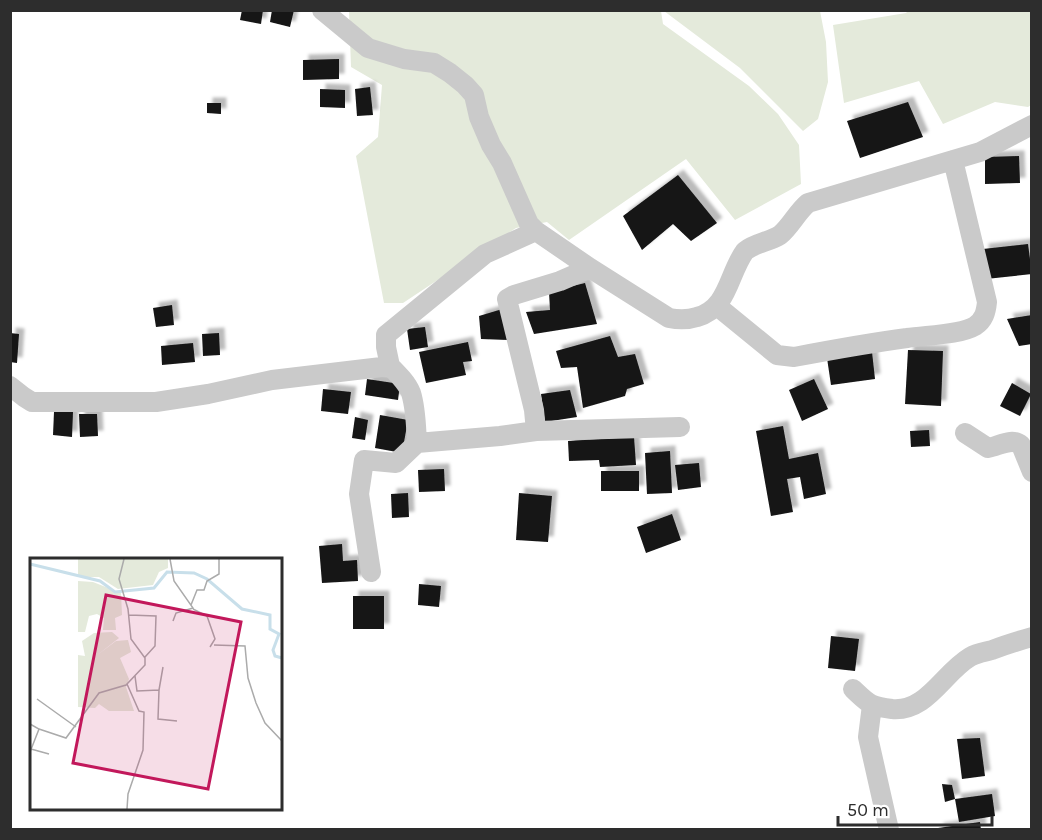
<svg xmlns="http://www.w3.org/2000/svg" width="1042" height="840" font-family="Karla,sans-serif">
	<defs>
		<filter id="shadow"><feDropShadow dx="5.5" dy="-5.5" stdDeviation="1.5" flood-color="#0004"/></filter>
	</defs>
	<rect width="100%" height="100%" fill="#fff"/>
	<path fill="#e4eadb" d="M349,11H661L663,24L749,86L778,114L799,145L801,184L735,220L686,159L569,240L547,222L516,228L403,303H384L356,156L378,137L382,85L351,67Z
		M664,11H820L826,42L828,82L818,119L803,131L740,68Z
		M908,11H1031V105L1028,107L995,102L943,124L919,81L844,103L833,25L906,13Z"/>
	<path fill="#141414" filter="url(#shadow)" d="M242,10H263L261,24L240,20Z
		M272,10H294L290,27L270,22Z
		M339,59V79L303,80V60Z
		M370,87L373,115L357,116L355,89Z
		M320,89L345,90V108L320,107Z
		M908,102L923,137L860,158L847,121Z
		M207,103H221V114L207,113Z
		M1019,156L1020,183L985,184V157Z
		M678,175L717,223L691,241L673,224L642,250L623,216Z
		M1028,244L1032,274L986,279L983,249Z
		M585,283L597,324L534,334L526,312L550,310L549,292Z
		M172,305L174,325L156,327L153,308Z
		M509,307L508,340L481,339L479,316Z
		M1032,315V344L1019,346L1007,319Z
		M425,327L428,347L410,350L407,329Z
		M10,333L19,334L17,363L10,362Z
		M219,333L220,355L203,356L202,334Z
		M610,336L618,357L635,354L644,384L627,389L625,396L583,408L577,367L561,368L556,351Z
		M468,342L472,361L463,362L466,375L426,383L419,352Z
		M193,343L195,362L162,365L161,346Z
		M908,350L943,351L941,406L905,404Z
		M872,352L875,379L831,385L827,358Z
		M367,379L400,384L398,400L365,395Z
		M814,379L828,409L802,421L789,390Z
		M1012,383L1031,394L1020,416L1000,406Z
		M323,389L351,392L348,414L321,411Z
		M570,390L577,417L545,422L541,394Z
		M54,412H73L72,437L53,435Z
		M79,414H97L98,436L80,437Z
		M380,415L408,420L402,453L375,448Z
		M355,417L368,420L365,440L352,438Z
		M783,426L789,459L818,453L826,494L804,499L800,477L787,479L793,512L771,516L756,431Z
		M929,430L930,446L911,447L910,431Z
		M634,437L636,465L600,467L599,460L569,461L568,441Z
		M670,451L672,493L647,494L645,453Z
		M699,463L701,487L678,490L675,465Z
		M444,469L445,491L419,492L418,470Z
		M601,471H639V491H601Z
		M408,493L409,517L392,518L391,494Z
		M519,493L552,496L548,542L516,540Z
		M672,514L681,540L646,553L637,527Z
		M342,544L343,561L357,560L358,581L322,583L319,546Z
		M419,584L441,586L439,607L418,605Z
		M353,596H384V629H353Z
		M831,636L859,639L855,671L828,668Z
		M980,738L985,776L962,779L957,739Z
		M942,784L952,785L955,799L945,802Z
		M992,794L995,816L959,822L955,799Z
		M980,822L981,830H938V828Z"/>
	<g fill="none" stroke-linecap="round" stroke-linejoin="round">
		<path stroke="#cacaca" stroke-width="20" d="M322,10L368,48L404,59L434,63L450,73L465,85L474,95L479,117L491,145L502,163L529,224L536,231L590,268L669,318C679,320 688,320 697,317C729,308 728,274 745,251C755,243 769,242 780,235C791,226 797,212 808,203L980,152L1032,125
			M717,306L777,355L794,357C831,350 869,343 907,338C926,335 960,335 975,326C984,320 986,312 987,302L953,160
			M390,366C398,374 407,383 411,393C416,409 416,427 417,443
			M10,386L24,397L32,402H156L208,394L272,380L390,366L386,347V335L485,254L536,231
			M536,431L680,427
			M965,433L988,448C999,446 1012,437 1021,445L1032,472
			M371,572L359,494L364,460L396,463L417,443L500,436L536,431L534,410L507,299L514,295L560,281L590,268
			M853,689C869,704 869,706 892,709C927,712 943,673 970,657C977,653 985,652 992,650C1005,645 1018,641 1032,637
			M872,705L868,737L889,830"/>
	</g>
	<g transform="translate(30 558)">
		<rect width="252" height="252" fill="#fff"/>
		<path d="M48,1H138V10L129,14L123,27L88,31L69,19H48ZM48,23L63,24L91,35L92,57L85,60L86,72H73L74,60L67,56L59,58L55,74H48ZM82,74L89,80L66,98L86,83L98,82L101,94L90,100L99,121L96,129L104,153H79L69,146L65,150L48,149V97L55,98L52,83L64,75Z" fill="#e4eadb"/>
		<path fill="none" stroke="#c8dfea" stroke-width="3" d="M0,6L70,23L85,34L124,30L137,14L164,15L177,21L212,51L240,57V71L249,76L243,92L245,98L252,100"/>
		<path fill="none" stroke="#ababab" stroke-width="1.5" d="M140,1L144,23L163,50L146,55L143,63M161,47L167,32H174L177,23L189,16V1M163,51L177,58L185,81L180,89M99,57L126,58L125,88L115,99M184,87L215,88L218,120L226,145L235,165L252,183M105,118L107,133L129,132L128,161L147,163M97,126L109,153L114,154L113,192L98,236L97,251M129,132L133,109M7,141L46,169M0,166L9,171L0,194M9,171L36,180L69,135L96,127L115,107V100L101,81L98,51L89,21L94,1M1,191L19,196"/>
		<path fill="#c2185b" fill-opacity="0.15" stroke="#c2185b" stroke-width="3" d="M76,37L211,64L178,231L43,205Z"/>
		<rect width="252" height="252" fill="none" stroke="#2d2d2d" stroke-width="3"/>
	</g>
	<rect width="1042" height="840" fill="none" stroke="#2d2d2d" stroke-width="24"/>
	<path d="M838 816v9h154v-9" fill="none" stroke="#2d2d2d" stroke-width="3"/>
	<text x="847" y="816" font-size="18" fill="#2d2d2d" stroke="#ffffff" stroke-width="4.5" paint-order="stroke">50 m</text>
</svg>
